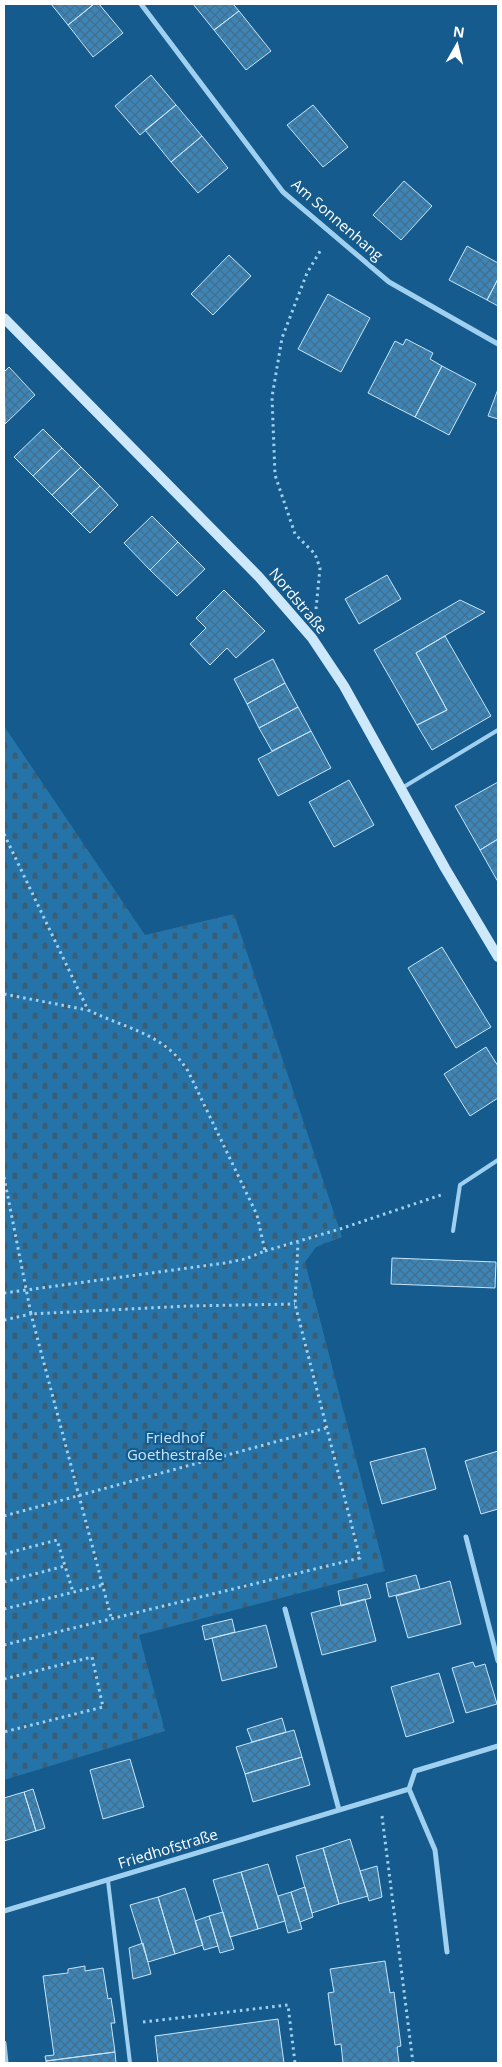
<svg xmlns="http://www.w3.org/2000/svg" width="502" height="2067" font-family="'Open Sans',sans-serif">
	<defs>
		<pattern id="cemetery-stones" width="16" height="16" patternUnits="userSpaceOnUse" patternTransform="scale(1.25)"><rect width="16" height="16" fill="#2474aa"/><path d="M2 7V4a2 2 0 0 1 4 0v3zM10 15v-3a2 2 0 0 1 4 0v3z" fill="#3a5e76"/></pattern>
		<pattern id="building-cross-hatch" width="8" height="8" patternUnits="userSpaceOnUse" patternTransform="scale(1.25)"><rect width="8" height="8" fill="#3d85b6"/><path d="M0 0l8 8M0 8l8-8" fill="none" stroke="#436e8c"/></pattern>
	</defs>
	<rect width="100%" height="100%" fill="#155b8d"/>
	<path fill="url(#cemetery-stones)" d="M4,726L145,935L234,914L342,1237L316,1247L305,1262L385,1571L139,1635L165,1731L4,1780Z"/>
	<path fill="url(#building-cross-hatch)" stroke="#c6e6fb" d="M51,4H94L68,25Z
		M94,4H99L123,33L93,57L68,25Z
		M193,4H233L239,11L214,30Z
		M239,11L271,51L246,70L214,30Z
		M151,75L176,105L140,135L115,106Z
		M176,105L202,136L171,162L145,130Z
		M313,105L348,147L323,167L287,125Z
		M202,136L228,168L198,193L171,162Z
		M404,181L432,206L401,240L373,215Z
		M467,246L498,263V279L487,300L449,280Z
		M229,255L251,276L213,315L191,294Z
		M498,279V306L487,300Z
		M328,294L370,318L341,372L298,349Z
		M406,339L433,353L430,359L442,366L415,417L368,393L395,341L403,345Z
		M442,366L476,384L449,435L415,417Z
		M9,367L35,395L5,424L4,372Z
		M498,389V419L488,416Z
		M43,429L62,448L33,476L14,457Z
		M62,448L81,467L52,495L33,476Z
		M81,467L100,486L71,514L52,495Z
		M100,486L118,505L90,533L71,514Z
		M152,516L178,542L150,570L124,543Z
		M178,542L205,569L177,596L150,570Z
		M387,575L401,599L359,624L345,599Z
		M224,590L265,631L236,658L227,648L210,665L190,644L206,628L196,618Z
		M460,600L485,612L416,653L447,710L417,725L374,650Z
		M445,636L491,716L432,750L417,725L447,710L416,653Z
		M273,659L285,683L247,704L234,679Z
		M285,683L298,707L259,728L247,704Z
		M298,707L311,731L272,751L259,728Z
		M311,731L331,768L278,796L258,759Z
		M349,780L374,825L334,847L309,802Z
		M498,782V839L480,850L455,806Z
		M498,839V882L480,850Z
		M442,947L491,1027L456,1048L408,968Z
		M486,1047L498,1066V1098L470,1116L444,1074Z
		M392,1258L496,1262L495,1288L391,1284Z
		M425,1448L436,1489L382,1504L370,1462Z
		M498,1451V1509L481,1514L465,1461Z
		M416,1575L420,1589L389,1597L386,1583Z
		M450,1581L461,1624L408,1638L396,1596Z
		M367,1584L371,1598L341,1606L338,1591Z
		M365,1599L376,1641L322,1655L311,1613Z
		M232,1619L235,1632L205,1640L202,1626Z
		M266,1625L277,1667L222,1681L212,1638Z
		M473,1662L475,1667L485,1664L497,1704L466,1713L452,1668Z
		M439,1673L454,1722L406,1737L391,1687Z
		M282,1718L286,1732L252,1742L247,1729Z
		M294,1730L302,1757L245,1774L236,1747Z
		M302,1757L310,1785L253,1802L245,1774Z
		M130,1759L144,1807L103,1819L90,1770Z
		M33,1789L45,1828L36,1831L24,1792Z
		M24,1792L36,1831L4,1841V1798Z
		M350,1839L368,1896L339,1904L323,1848Z
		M323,1848L339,1904L312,1913L296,1856Z
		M268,1864L285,1921L258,1929L241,1872Z
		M377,1866L382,1897L369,1901L360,1871Z
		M241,1872L258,1929L230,1937L213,1880Z
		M305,1887L313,1917L300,1922L291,1892Z
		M185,1888L203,1945L175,1954L158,1897Z
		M291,1892L302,1929L288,1933L278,1896Z
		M158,1897L175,1954L148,1962L130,1905Z
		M223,1912L234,1949L220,1953L209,1916Z
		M209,1916L218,1946L204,1950L195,1921Z
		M143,1943L151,1974L133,1979L129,1948Z
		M385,1961L390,1993L394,1992L401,2046L397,2047L399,2063H343L341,2044L335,2045L328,1993L334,1992L330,1969Z
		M85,1966V1971L103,1968L108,1999L111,1998L115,2023H111L115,2052L46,2061L45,2056L54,2055L43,1976L68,1973V1969Z
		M278,2019L284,2063H158L155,2036Z
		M115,2052L116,2063H46V2061Z"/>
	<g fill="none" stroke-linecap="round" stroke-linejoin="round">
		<path stroke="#a0d0f0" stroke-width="3" stroke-dasharray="2.5 4" stroke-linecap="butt" d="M316,609L320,568L315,554L295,534L275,475L272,397L282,338L307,273L322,248
			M4,834L88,1010C126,1029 164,1033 188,1071L257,1215L265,1251L245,1259L225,1263L4,1293
			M4,994L87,1010
			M4,1177L31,1314L188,1306L295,1304
			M265,1251L340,1229L441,1195
			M4,1320L31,1314L111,1617
			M4,1516L326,1428
			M4,1554L57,1540L73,1592
			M4,1582L65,1566
			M4,1609L103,1585
			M4,1645L360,1558L295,1304L298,1243
			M4,1679L92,1657L103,1707L4,1732
			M382,1816L413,2063
			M143,2022L288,2005L295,2063"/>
		<path stroke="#a0d0f0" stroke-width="4" d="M402,788L498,730
			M453,1231L460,1185L498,1160
			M108,1881L130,2063"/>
		<path stroke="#a0d0f0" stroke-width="5" d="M141,4L283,192L389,282L498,344
			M466,1537L498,1661
			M285,1609L339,1810
			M409,1789L415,1771L498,1746
			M4,1911L409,1789L435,1850L447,1952
			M4,2043L6,2063"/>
		<path stroke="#cde8fb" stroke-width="10" d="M4,318L259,577L312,638L344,686L445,868L498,957"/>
	</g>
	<g text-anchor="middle" stroke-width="4.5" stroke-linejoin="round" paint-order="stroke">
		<g font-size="15" fill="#fff" stroke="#155b8d">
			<text transform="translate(337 220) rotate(41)" y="5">Am Sonnenhang</text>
			<text transform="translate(298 601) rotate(50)" y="5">Nordstraße</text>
			<text transform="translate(168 1849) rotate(-17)" y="5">Friedhofstraße</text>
		</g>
		<g font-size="15" fill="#c6e6fb" stroke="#155b8d">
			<text x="175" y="1443">Friedhof<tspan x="175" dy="17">Goethestraße</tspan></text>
		</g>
	</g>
	<rect width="502" height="2067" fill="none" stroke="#ffffff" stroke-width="10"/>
	<g transform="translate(457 45) rotate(8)" stroke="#155b8d" stroke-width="4" paint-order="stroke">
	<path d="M0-4L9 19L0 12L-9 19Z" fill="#ffffff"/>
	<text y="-8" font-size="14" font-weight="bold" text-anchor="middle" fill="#ffffff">N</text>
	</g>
</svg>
